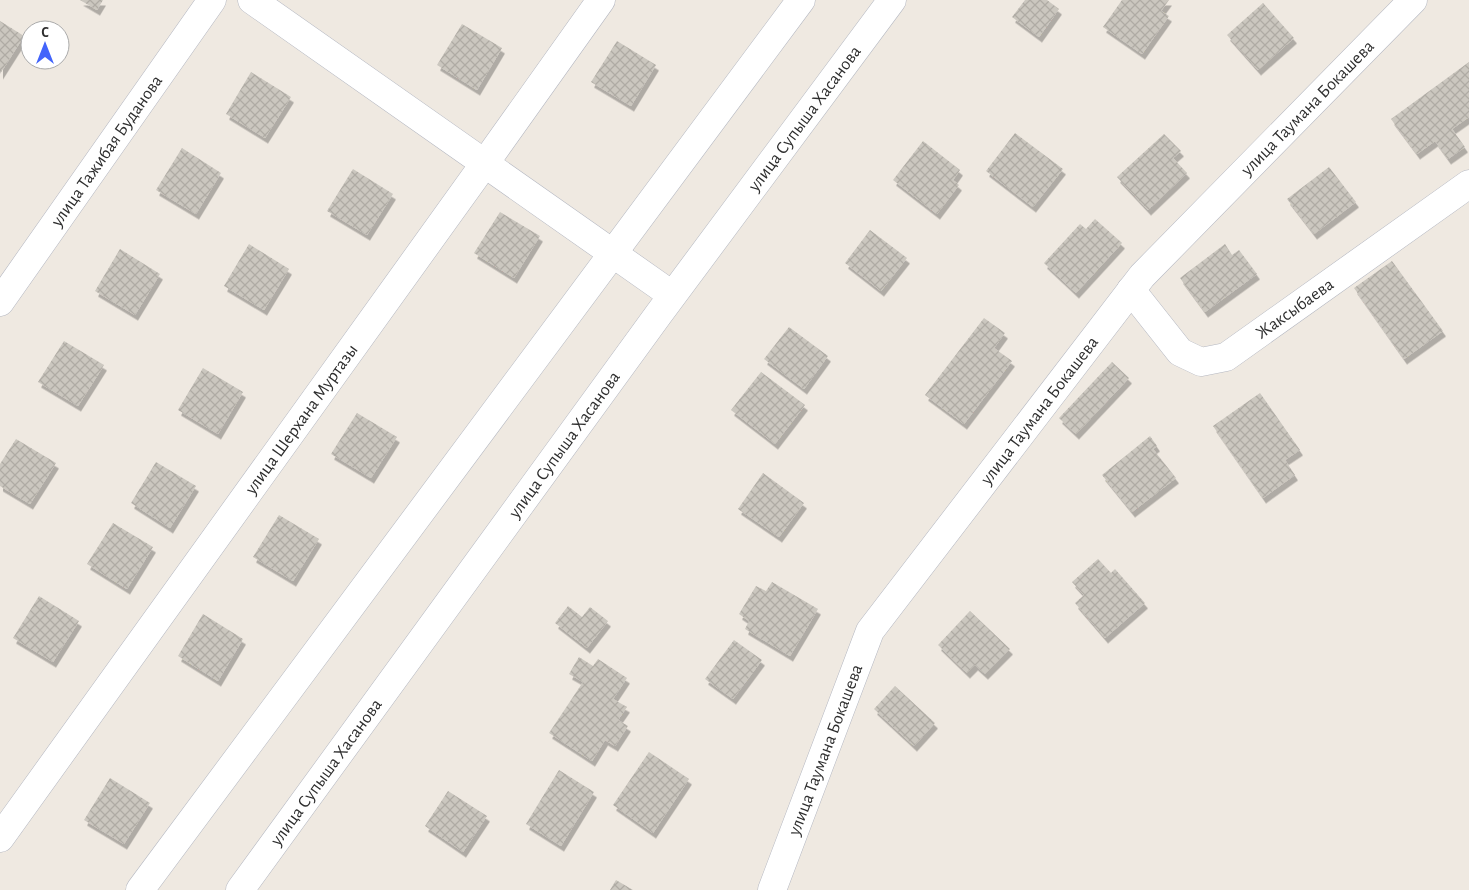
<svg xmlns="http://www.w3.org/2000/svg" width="1469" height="890" font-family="'Alegreya Sans',sans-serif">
	<defs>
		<pattern id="building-cross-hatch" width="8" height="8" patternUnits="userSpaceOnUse" patternTransform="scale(1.25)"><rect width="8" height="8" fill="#cbc7bf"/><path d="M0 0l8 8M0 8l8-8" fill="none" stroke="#afaba4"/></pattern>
		<filter id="shadow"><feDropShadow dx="3" dy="5.5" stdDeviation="0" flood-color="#0004"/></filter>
	</defs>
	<rect width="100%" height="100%" fill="#efe9e1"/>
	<path fill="url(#building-cross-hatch)" filter="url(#shadow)" d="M80,0H103L97,10Z
		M1025,0H1047L1059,9L1039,37L1012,17Z
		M1122,0H1169L1161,11L1169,16L1142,54L1103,27Z
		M1263,3L1294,38L1258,70L1227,35Z
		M0,21L24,36L0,74Z
		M462,24L502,48L477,90L437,65Z
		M617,41L656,65L631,106L591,82Z
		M1469,62V117L1452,129L1465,147L1448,159L1435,141L1417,154L1391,119Z
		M251,72L291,97L265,138L226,114Z
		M1015,133L1063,169L1033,207L986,171Z
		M1164,134L1181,151L1173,158L1187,173L1148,210L1117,177Z
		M923,141L960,170L953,180L959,185L937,214L893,180Z
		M182,148L221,173L196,214L156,190Z
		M1329,167L1356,202L1314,234L1287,199Z
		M353,169L393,194L367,235L327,211Z
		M500,212L540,236L514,278L474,253Z
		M1095,219L1122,243L1076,293L1044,263L1080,224L1086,229Z
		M870,230L907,258L881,291L845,263Z
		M249,244L289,269L264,310L224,286Z
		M1225,244L1232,255L1239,250L1257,274L1205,312L1180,278Z
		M120,249L160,274L135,315L95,291Z
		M1392,261L1443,331L1404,359L1354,288Z
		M984,318L1005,333L994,348L1012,361L964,424L925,395Z
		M789,327L828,356L804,389L764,359Z
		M64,341L104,365L78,406L38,382Z
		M1112,362L1129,378L1076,434L1059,418Z
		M203,368L243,392L218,434L178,410Z
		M761,372L805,405L775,444L731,410Z
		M1260,393L1300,450L1285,460L1295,475L1263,498L1213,426Z
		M357,413L397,437L371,478L331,454Z
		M1150,436L1157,446L1153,449L1176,478L1132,512L1102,475Z
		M16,439L56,463L30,504L0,486V464Z
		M156,462L196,486L170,528L131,503Z
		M763,473L804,503L779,537L738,509Z
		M279,515L319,539L293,581L253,557Z
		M113,523L153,547L127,589L87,564Z
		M1098,559L1111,573L1115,569L1145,603L1105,638L1075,603L1084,595L1072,582Z
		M772,582L818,609L790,656L745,629L749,621L739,614L756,586L766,591Z
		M39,596L79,621L53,662L13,638Z
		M568,606L582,617L590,607L608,621L587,648L555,623Z
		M970,611L1010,649L985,674L975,665L967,673L938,645Z
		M203,614L243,639L218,681L178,656Z
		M734,640L762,660L733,699L705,679Z
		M579,657L593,666L598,659L627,678L613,699L627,707L618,720L628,726L615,746L605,740L592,761L549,733L583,682L569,674Z
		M895,686L935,723L914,746L874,709Z
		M649,752L689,779L653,833L613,805Z
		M559,770L594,792L561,846L526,824Z
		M110,778L150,803L124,844L84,820Z
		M448,791L487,816L463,852L425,826Z
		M616,880L633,890H610Z"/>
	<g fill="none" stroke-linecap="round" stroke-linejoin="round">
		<g stroke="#b4b7c1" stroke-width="29">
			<g id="minor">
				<path d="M252,0L672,295"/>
				<path id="s1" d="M1131,290L1180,352L1201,362L1226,357L1469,184"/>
				<path id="s2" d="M0,302L212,0"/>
				<path id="s3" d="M0,838L485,163L601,0"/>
				<path d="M140,890L801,0"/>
				<path id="s4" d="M240,890L658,315L892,0"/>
				<path id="s5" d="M772,890L870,631L1142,276L1413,0"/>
			</g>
		</g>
		<use href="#minor" stroke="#fff" stroke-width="28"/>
	</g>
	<g text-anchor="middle" stroke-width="4" stroke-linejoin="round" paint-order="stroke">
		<g font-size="18" fill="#2e2e2e" stroke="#fff">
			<text dy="6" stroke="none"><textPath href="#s5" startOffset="960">улица Таумана Бокашева</textPath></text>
			<text dy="6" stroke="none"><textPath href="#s4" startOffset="956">улица Супыша Хасанова</textPath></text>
			<text dy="6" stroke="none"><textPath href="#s2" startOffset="185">улица Тажибая Буданова</textPath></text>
			<text dy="6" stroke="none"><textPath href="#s1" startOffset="212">Жаксыбаева</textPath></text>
			<text dy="6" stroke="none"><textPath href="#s5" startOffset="555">улица Таумана Бокашева</textPath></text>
			<text dy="6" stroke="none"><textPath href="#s3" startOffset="516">улица Шерхана Муртазы</textPath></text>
			<text dy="6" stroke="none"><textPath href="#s4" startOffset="551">улица Супыша Хасанова</textPath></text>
			<text dy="6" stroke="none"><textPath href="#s5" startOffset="150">улица Таумана Бокашева</textPath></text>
			<text dy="6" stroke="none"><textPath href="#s4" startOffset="146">улица Супыша Хасанова</textPath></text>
		</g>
	</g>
	<g transform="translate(45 45)"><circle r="24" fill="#ffffff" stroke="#ababab"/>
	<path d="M0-4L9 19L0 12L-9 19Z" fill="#4264fb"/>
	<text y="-8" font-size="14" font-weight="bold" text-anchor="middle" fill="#2e2e2e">С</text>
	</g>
</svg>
